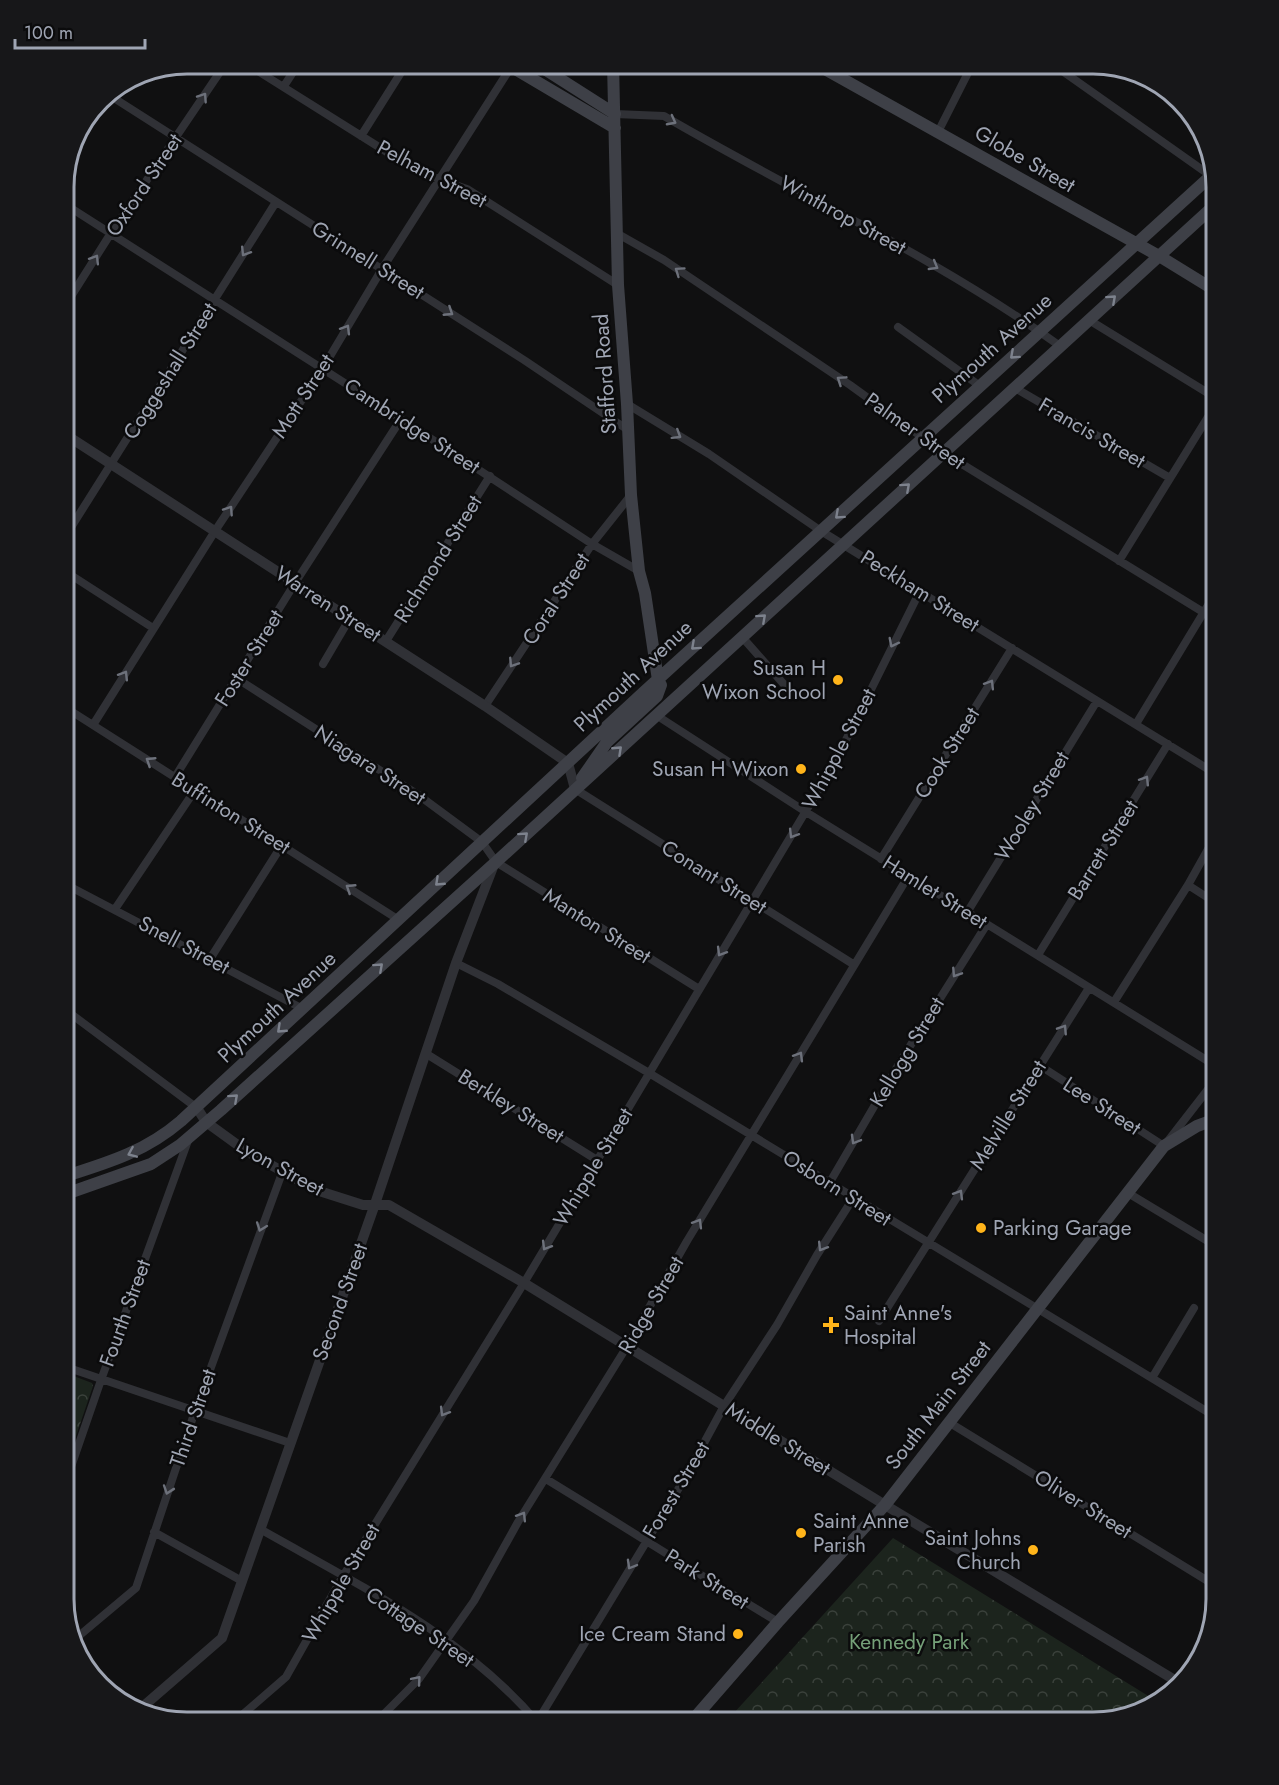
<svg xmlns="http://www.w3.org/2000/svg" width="1279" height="1785" font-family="Jost,sans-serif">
	<defs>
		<pattern id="forest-crowns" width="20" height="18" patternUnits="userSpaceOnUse" patternTransform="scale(1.5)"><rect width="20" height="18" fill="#1c241d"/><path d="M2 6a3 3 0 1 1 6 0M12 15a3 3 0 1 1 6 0" fill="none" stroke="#3a413b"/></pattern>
	</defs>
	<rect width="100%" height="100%" fill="#101011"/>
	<path fill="url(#forest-crowns)" d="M63,1372L92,1383L93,1386L63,1474Z
		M893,1538L1158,1702L1154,1705L1093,1722H731L733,1714Z"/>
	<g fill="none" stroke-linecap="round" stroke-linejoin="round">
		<path stroke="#303136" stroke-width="8" d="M245,63L406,164L438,179L467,189L618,285
			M1051,63L1211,176
			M284,86L299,63
			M106,93L524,360L628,430
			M615,114L664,116C796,193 936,257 1060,346
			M938,132L973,63
			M361,136L407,63
			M63,203L401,419L592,544L639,571
			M618,234L664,260L850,385L944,453L1216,620
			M63,309L111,233L226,63
			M1089,320L1216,398
			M898,327L980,386
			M1015,388L1170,478
			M627,404L709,454L821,531L1216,774
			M63,540L276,202
			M1119,561L1216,404
			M63,570L153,628
			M742,637L789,690
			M386,641L490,476
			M323,664L350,618
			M236,678L417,794L482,842L496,862L699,989
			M63,706L399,920
			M485,706L592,544L631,495
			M656,715L806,812L1216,1066
			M1136,724L1216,592
			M93,725L215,531L323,368L382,269L511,67
			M175,777L295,583L401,419
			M575,789L853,964
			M881,859L1012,648
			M63,883L303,1009
			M1188,885L1216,903
			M115,909L195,790
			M968,911L1097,701
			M1038,955L1168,744
			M210,959L282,845
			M456,963L498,984L649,1073L1216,1417
			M1114,1002L1188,885L1216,835
			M63,1008L197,1108
			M425,1053L597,1160
			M1039,1065L1164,1146L1216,1079
			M830,1182L900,1062L987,924
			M1128,1193L1216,1246
			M879,1321L1089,988
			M63,1366L290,1443
			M1152,1378L1194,1308
			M950,1423L1216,1586
			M546,1479C623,1526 700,1575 778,1622
			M63,1490L101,1380L189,1138
			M260,1529C357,1584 464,1636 537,1722
			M154,1532L242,1581
			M74,1640L136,1588L195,1411L282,1173
			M234,1722L286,1677L343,1576L524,1283L834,764L920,591
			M376,1722L419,1679L474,1601L518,1522L626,1348L687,1241L909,875
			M537,1722L685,1478L724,1406L777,1325L817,1255L854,1197"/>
		<path stroke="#303136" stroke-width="10" d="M63,433L485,706L568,763L575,789
			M197,1108L206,1122L246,1151L316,1190L363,1205H389L524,1283L885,1505L1178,1682
			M139,1710L222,1638L375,1204L456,963L495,862"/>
		<path stroke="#3e4047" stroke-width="12" d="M505,63L615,128
			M535,63L615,114
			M814,63L1159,256L1216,291
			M582,778L607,742L657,696L661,685L658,680L645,593L639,571L631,495L627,404L618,285L613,63
			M63,1177C107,1163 145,1152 181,1121L644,692L1213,174
			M63,1195L151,1164L180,1145L221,1110L496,862L1216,204
			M691,1722L778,1622L885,1505L1164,1146L1197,1126L1216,1119"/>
	</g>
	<defs><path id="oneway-chevron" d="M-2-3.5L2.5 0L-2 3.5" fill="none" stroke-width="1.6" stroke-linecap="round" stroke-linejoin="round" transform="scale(1.5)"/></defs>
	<g stroke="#6d717b">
		<use href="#oneway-chevron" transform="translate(203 97) rotate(-56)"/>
		<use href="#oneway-chevron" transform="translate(672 121) rotate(28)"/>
		<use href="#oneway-chevron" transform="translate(245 252) rotate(122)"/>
		<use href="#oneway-chevron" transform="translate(95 259) rotate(-58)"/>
		<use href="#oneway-chevron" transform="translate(934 266) rotate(30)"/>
		<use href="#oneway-chevron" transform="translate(679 271) rotate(-145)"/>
		<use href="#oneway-chevron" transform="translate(449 312) rotate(33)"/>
		<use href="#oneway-chevron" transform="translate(346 329) rotate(-59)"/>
		<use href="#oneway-chevron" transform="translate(841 380) rotate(-146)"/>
		<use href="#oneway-chevron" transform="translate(677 435) rotate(32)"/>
		<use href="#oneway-chevron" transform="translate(229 510) rotate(-56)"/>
		<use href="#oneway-chevron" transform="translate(893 643) rotate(117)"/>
		<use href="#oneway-chevron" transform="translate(513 663) rotate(123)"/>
		<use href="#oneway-chevron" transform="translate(124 675) rotate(-58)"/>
		<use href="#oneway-chevron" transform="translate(990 684) rotate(-58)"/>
		<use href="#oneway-chevron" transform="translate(150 761) rotate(-147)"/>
		<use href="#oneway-chevron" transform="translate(1145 780) rotate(-58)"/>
		<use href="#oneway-chevron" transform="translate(793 834) rotate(121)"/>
		<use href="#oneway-chevron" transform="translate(350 888) rotate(-147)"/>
		<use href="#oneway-chevron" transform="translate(721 952) rotate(121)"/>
		<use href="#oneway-chevron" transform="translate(956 973) rotate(123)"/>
		<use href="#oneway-chevron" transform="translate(1063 1029) rotate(-57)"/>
		<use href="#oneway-chevron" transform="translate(799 1056) rotate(-59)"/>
		<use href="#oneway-chevron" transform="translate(855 1140) rotate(120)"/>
		<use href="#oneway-chevron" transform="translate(959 1194) rotate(-59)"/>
		<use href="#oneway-chevron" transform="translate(698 1223) rotate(-59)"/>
		<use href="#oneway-chevron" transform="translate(261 1227) rotate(110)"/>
		<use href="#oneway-chevron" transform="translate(546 1246) rotate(121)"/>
		<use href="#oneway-chevron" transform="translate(822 1247) rotate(122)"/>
		<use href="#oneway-chevron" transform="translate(444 1412) rotate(121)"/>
		<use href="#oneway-chevron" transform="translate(168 1490) rotate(109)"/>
		<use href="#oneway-chevron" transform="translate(522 1516) rotate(-58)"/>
		<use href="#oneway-chevron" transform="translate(631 1565) rotate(120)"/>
		<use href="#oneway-chevron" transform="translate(417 1680) rotate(-50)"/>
	</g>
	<g stroke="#7d828d">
		<use href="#oneway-chevron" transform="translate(1112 299) rotate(-42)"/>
		<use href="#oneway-chevron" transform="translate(1014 355) rotate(138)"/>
		<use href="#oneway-chevron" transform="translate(906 487) rotate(-42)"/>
		<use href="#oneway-chevron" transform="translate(839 515) rotate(138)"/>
		<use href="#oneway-chevron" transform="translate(762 618) rotate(-42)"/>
		<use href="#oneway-chevron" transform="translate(695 646) rotate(138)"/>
		<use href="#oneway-chevron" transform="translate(618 750) rotate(-43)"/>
		<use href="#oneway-chevron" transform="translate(524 836) rotate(-42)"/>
		<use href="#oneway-chevron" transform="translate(439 882) rotate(137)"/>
		<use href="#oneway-chevron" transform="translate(379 967) rotate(-42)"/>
		<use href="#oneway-chevron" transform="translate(281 1029) rotate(137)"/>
		<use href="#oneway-chevron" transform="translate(234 1098) rotate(-42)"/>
		<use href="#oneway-chevron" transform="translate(132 1153) rotate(157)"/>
	</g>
	<g fill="#ffb41a" stroke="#0b0b0c" stroke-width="2">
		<circle cx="838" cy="680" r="6"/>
		<circle cx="801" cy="769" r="6"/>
		<circle cx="981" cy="1228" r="6"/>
		<path d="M828 1316h6v6h6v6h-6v6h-6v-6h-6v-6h6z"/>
		<circle cx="801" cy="1533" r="6"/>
		<circle cx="1033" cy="1550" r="6"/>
		<circle cx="738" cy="1634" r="6"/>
	</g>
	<g text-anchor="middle" stroke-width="5" stroke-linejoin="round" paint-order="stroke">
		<g font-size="21" fill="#9fa5b3" stroke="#0b0b0c">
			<text transform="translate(1025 159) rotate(30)" y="7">Globe Street</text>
			<text transform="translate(432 174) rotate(28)" y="7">Pelham Street</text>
			<text transform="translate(144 185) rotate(-56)" y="7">Oxford Street</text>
			<text transform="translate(843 215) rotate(29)" y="7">Winthrop Street</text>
			<text transform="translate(368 260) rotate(32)" y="7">Grinnell Street</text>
			<text transform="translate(992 348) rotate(-42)" y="7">Plymouth Avenue</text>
			<text transform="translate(170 371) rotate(-58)" y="7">Coggeshall Street</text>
			<text transform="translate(605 374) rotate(-94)" y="7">Stafford Road</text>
			<text transform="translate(303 396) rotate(-57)" y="7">Mott Street</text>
			<text transform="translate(412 426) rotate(33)" y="7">Cambridge Street</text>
			<text transform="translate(915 431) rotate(35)" y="7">Palmer Street</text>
			<text transform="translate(1092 433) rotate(30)" y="7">Francis Street</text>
			<text transform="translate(438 559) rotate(-58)" y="7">Richmond Street</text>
			<text transform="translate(920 591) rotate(32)" y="7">Peckham Street</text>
			<text transform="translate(556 599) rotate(-57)" y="7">Coral Street</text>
			<text transform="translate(328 604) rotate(33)" y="7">Warren Street</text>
			<text transform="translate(249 658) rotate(-58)" y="7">Foster Street</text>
			<text transform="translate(633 676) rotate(-43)" y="7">Plymouth Avenue</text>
			<text transform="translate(839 749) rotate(-62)" y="7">Whipple Street</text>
			<text transform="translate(947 753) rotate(-58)" y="7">Cook Street</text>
			<text transform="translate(370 765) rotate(33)" y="7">Niagara Street</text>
			<text transform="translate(1032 806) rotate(-59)" y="7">Wooley Street</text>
			<text transform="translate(231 813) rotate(32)" y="7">Buffinton Street</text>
			<text transform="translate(1103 850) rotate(-58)" y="7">Barrett Street</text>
			<text transform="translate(714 877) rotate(32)" y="7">Conant Street</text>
			<text transform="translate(935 892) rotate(32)" y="7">Hamlet Street</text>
			<text transform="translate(597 926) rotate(32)" y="7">Manton Street</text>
			<text transform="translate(184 945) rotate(28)" y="7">Snell Street</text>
			<text transform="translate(277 1007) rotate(-43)" y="7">Plymouth Avenue</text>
			<text transform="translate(907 1052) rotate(-59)" y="7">Kellogg Street</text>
			<text transform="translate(511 1106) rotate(32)" y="7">Berkley Street</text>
			<text transform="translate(1102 1106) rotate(33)" y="7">Lee Street</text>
			<text transform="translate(1008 1115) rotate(-58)" y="7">Melville Street</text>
			<text transform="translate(280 1167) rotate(29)" y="7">Lyon Street</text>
			<text transform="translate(593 1167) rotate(-59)" y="7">Whipple Street</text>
			<text transform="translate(837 1188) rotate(32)" y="7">Osborn Street</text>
			<text transform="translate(340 1302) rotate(-70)" y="7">Second Street</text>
			<text transform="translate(651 1305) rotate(-60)" y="7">Ridge Street</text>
			<text transform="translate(125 1313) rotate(-70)" y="7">Fourth Street</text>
			<text transform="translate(938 1405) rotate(-52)" y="7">South Main Street</text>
			<text transform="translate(193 1418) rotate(-71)" y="7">Third Street</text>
			<text transform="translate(778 1439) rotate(32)" y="7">Middle Street</text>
			<text transform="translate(676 1490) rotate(-59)" y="7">Forest Street</text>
			<text transform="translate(1083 1504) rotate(32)" y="7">Oliver Street</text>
			<text transform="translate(707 1579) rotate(32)" y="7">Park Street</text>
			<text transform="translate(341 1583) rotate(-60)" y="7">Whipple Street</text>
			<text transform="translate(420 1627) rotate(34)" y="7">Cottage Street</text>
		</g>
		<g font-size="21" fill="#9fa5b3" stroke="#0b0b0c" text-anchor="end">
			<text x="826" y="675">Susan H<tspan x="826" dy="24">Wixon School</tspan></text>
			<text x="789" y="776">Susan H Wixon</text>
			<text x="993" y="1235" text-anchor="start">Parking Garage</text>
			<text x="844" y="1320" text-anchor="start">Saint Anne's<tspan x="844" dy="24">Hospital</tspan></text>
			<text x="813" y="1528" text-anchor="start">Saint Anne<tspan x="813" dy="24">Parish</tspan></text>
			<text x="1021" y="1545">Saint Johns<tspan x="1021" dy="24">Church</tspan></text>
			<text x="726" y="1641">Ice Cream Stand</text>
		</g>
		<g font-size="21" fill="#75a078" stroke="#0b0b0c">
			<text x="909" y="1649">Kennedy Park</text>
		</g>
	</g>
	<path d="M0 0H1279V1785H0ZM187 74H1093A113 113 0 0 1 1206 187V1599A113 113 0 0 1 1093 1712H187A113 113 0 0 1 74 1599V187A113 113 0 0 1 187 74Z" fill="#171719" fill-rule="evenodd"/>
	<path fill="none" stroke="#9fa5b3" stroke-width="3" d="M187 74H1093A113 113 0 0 1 1206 187V1599A113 113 0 0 1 1093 1712H187A113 113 0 0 1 74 1599V187A113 113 0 0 1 187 74Z"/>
	<path d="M15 39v9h130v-9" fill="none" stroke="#9fa5b3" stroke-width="3"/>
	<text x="24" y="39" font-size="18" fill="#9fa5b3" stroke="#0b0b0c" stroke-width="4.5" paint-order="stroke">100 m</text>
</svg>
